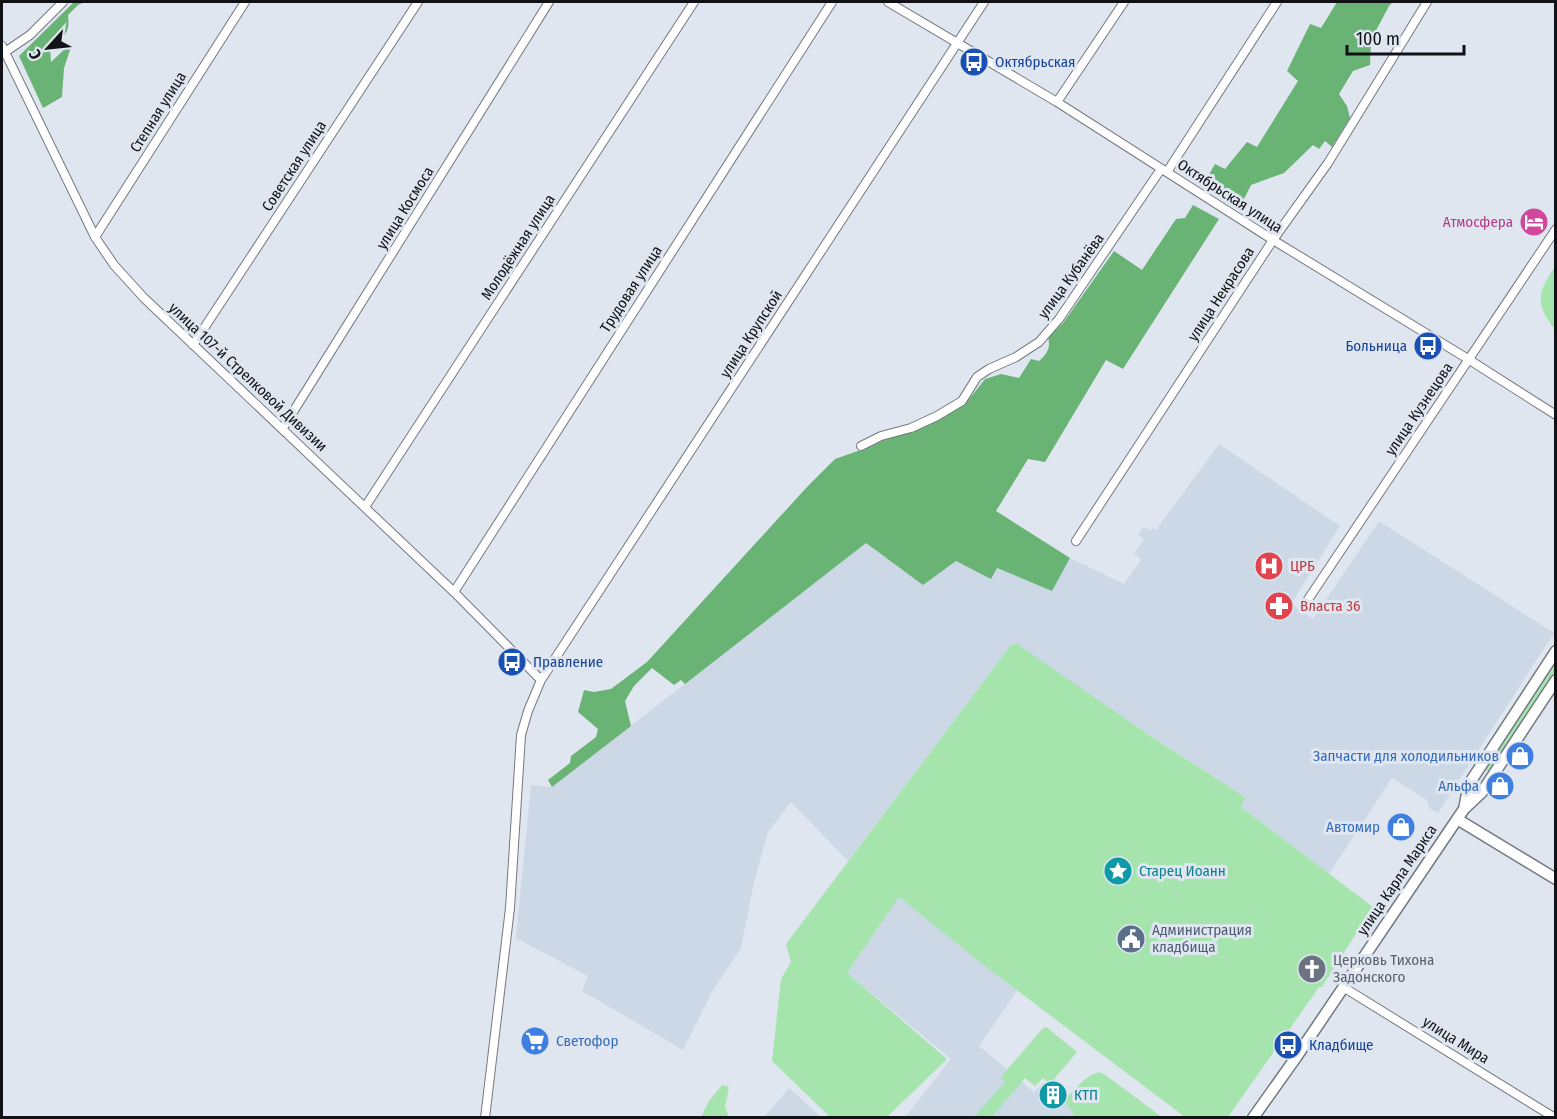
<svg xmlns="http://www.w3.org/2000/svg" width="1557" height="1119" font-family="'Fira Sans Condensed',sans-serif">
	<rect width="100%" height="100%" fill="#dfe6f0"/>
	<path fill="#ccd8e6" d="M1219,444L1340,526L1291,604L1313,619L1379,521L1554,633L1438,813L1429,808L1427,800L1392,778L1329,874L1240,806L1245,797L1011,645L848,861L791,802L768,832L754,882L741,948L713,990L683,1050L582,991L588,976L516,938L531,785L552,787L866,543L923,584L956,561L990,578L996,568L1052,591L1070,558L1124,584L1141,560L1134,553L1144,540L1138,535L1144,527L1150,531L1153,528L1156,530Z
		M899,897L1017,991L979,1046L1034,1092L1044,1083L1063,1100L1074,1090L1094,1117H905L951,1059L847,973Z
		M789,1088L821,1117L763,1118Z"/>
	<path fill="#a5e5ad" d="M1555,266V330C1534,302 1538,293 1555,266Z
		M1017,644L1149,735L1245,797L1241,807L1373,907L1322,987H1319L1228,1117H1185L986,967L899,897L847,973L947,1059L886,1118L830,1117L772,1061L781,979L791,962L786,944L1011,645Z
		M1555,659V673L1490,772L1484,769Z
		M1046,1027L1077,1052L1050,1084L1043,1078L1035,1086L1025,1078L992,1117H974L1005,1082L1001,1077L1042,1029Z
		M1099,1072L1104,1074L1162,1117H1069L1074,1114L1064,1101C1074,1091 1085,1075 1099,1072Z
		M722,1085L729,1087L725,1107L729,1117H701L709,1101Z"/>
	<path fill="#69b475" d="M74,2H85L78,5L68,15C70,35 65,35 50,45L51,62L65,49L71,47L64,68L62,97L43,108L19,56Z
		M1337,2H1393L1389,6L1371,40L1370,65L1353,71L1339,94L1347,106L1350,118L1332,147L1325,141L1319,149L1313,145L1284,173L1251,185L1240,207L1203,185L1215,164L1225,169L1247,142L1257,147L1298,81L1287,71L1310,24L1321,28Z
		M1193,205L1219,219L1123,369L1106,360L1045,462L1028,459L996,511L1070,558L1052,591L997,568L991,579L956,561L923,585L866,543L685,684L681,680L674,685L652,668L634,686L625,701L631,726L552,787L548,780L570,763L571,756L596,737L598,729L578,712L584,690L594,692L611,689L647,662L807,487L835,459L872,446L883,440L912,432L938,420L966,403L985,379L1001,374L1019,378L1031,359L1039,361C1047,354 1051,348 1048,337L1063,323L1114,251L1142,270L1176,219L1185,218Z"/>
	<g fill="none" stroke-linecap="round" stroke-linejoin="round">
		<g stroke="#737981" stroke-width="10">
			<path id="street" d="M888,2L1057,102L1273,240L1468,359L1556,415
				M2,46L95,237L114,265L144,298L454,592L541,680
				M5,52L30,35L63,2
				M1057,102L1124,2
				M1167,172L1277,2
				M95,237L245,2
				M193,345L418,2
				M283,428L549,2
				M861,446L881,436L911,428L937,416L962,401L977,377L989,369L1016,357L1039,342L1059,319L1161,169
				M365,507L694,2
				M1076,541L1273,240L1328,163L1427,2
				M454,592L832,2
				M1305,604L1556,229
				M1343,987L1555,1118
				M485,1118L510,908L521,735L528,711L541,680L984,2"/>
		</g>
		<g stroke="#737981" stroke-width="13">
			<path id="secondary" d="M1464,809L1469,784L1556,651
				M1457,819L1556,879
				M1253,1118L1297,1056L1464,809L1482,792L1556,680"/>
		</g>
		<use href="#street" stroke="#fff" stroke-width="8"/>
		<use href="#secondary" stroke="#fff" stroke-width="10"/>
	</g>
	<defs>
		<g id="bus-disc" transform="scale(1.5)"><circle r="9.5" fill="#1a4fb4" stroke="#dfe6f0"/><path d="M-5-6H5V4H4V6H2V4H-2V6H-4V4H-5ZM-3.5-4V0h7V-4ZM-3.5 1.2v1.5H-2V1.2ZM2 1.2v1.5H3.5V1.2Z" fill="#fff"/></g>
		<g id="hotel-disc" transform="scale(1.5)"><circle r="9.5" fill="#d1479c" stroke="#dfe6f0"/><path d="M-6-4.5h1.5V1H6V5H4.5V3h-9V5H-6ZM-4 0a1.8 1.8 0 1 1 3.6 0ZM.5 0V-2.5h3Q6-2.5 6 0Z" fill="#fff"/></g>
		<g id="hospital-disc" transform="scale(1.5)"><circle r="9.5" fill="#e0444e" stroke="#dfe6f0"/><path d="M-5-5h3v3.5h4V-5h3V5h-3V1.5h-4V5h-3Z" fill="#fff"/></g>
		<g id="pharmacy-disc" transform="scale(1.5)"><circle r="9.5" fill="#e0444e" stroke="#dfe6f0"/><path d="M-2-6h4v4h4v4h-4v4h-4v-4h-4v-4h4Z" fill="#fff"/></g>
		<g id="shop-disc" transform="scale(1.5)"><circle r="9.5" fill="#3f7fe0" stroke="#dfe6f0"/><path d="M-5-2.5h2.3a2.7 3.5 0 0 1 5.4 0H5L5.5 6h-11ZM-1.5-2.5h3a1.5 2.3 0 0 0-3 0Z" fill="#fff"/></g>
		<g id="sight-disc" transform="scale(1.5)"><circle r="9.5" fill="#0f9aa8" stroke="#dfe6f0"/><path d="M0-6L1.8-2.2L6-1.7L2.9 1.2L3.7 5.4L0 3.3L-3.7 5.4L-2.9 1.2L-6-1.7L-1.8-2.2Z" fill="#fff"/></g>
		<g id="civic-disc" transform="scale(1.5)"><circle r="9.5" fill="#5c6f8a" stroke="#dfe6f0"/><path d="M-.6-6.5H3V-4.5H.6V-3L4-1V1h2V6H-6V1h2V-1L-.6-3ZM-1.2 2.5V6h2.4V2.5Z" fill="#fff"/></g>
		<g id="church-disc" transform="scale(1.5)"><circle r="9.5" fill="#6b7280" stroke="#dfe6f0"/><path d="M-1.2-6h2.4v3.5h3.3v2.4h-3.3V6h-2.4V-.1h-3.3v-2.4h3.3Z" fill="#fff"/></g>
		<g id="supermarket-disc" transform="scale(1.5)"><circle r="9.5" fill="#3f7fe0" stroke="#dfe6f0"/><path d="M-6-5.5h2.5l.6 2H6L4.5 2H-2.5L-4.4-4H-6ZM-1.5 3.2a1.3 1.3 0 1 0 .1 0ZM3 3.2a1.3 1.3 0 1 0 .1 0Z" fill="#fff"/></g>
		<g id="building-disc" transform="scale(1.5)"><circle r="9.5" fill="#0f9aa8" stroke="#dfe6f0"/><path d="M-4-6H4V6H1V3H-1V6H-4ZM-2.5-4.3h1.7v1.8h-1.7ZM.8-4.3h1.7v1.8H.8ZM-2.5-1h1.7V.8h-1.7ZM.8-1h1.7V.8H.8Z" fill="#fff"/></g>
	</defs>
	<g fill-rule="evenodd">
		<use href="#bus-disc" x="974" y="62"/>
		<use href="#hotel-disc" x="1534" y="222"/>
		<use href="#bus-disc" x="1428" y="346"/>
		<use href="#hospital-disc" x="1269" y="566"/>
		<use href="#pharmacy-disc" x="1279" y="606"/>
		<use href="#bus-disc" x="512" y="662"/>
		<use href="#shop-disc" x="1520" y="756"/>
		<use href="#shop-disc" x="1500" y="786"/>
		<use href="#shop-disc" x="1401" y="827"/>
		<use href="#sight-disc" x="1118" y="871"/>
		<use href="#civic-disc" x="1131" y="939"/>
		<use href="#church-disc" x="1312" y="969"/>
		<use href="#supermarket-disc" x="535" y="1041"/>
		<use href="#bus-disc" x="1288" y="1045"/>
		<use href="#building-disc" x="1053" y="1095"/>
	</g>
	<g text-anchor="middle" stroke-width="6" stroke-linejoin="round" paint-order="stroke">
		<g font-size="15" fill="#164399" stroke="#dfe6f0" text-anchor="start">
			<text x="995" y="67">Октябрьская</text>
			<text x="1407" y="351" text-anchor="end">Больница</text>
			<text x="533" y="667">Правление</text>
			<text x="1309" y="1050">Кладбище</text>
		</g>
		<g font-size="15" fill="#101215" stroke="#dfe6f0">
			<text transform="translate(158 112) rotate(-58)" y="5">Степная улица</text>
			<text transform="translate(294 166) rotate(-57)" y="5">Советская улица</text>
			<text transform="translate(1230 196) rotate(33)" y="5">Октябрьская улица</text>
			<text transform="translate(405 208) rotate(-58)" y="5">улица Космоса</text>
			<text transform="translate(518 247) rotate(-57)" y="5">Молодёжная улица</text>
			<text transform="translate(1071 276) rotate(-54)" y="5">улица Кубанёва</text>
			<text transform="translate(631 289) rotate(-57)" y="5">Трудовая улица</text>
			<text transform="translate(1221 294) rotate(-57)" y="5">улица Некрасова</text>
			<text transform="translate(751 334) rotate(-57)" y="5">улица Крупской</text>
			<text transform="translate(248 377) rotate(43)" y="5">улица 107-й Стрелковой Дивизии</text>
			<text transform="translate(1419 409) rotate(-56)" y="5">улица Кузнецова</text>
			<text transform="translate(1397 880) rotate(-56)" y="5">улица Карла Маркса</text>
			<text transform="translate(1456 1040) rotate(32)" y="5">улица Мира</text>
		</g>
		<g font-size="15" fill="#b23c85" stroke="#dfe6f0" text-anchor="end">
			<text x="1513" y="227">Атмосфера</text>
		</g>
		<g font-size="15" fill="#be3a42" stroke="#dfe6f0" text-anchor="start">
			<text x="1290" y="571">ЦРБ</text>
			<text x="1300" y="611">Власта 36</text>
		</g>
		<g font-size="15" fill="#366cbe" stroke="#dfe6f0" text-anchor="end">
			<text x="1499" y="761">Запчасти для холодильников</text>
			<text x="1479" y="791">Альфа</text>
			<text x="1380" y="832">Автомир</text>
			<text x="556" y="1046" text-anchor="start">Светофор</text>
		</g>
		<g font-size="15" fill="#0d838f" stroke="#dfe6f0" text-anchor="start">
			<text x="1139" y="876">Старец Иоанн</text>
			<text x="1074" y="1100">КТП</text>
		</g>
		<g font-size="15" fill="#4e5e75" stroke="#dfe6f0" text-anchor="start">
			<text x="1152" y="935">Администрация<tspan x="1152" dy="17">кладбища</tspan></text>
		</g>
		<g font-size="15" fill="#5b616d" stroke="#dfe6f0" text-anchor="start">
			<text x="1333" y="965">Церковь Тихона<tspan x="1333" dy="17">Задонского</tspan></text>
		</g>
	</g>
	<rect width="1557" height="1119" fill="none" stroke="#101215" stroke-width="6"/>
	<g transform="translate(48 48) rotate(243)" stroke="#dfe6f0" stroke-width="4.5" paint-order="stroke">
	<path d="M0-4.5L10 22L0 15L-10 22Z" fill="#101215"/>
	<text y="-9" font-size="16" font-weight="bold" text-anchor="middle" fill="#101215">С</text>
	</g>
	<path d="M1347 45v9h117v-9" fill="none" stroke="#101215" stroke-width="3"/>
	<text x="1356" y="45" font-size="18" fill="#101215" stroke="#dfe6f0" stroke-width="4.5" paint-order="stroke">100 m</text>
</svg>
